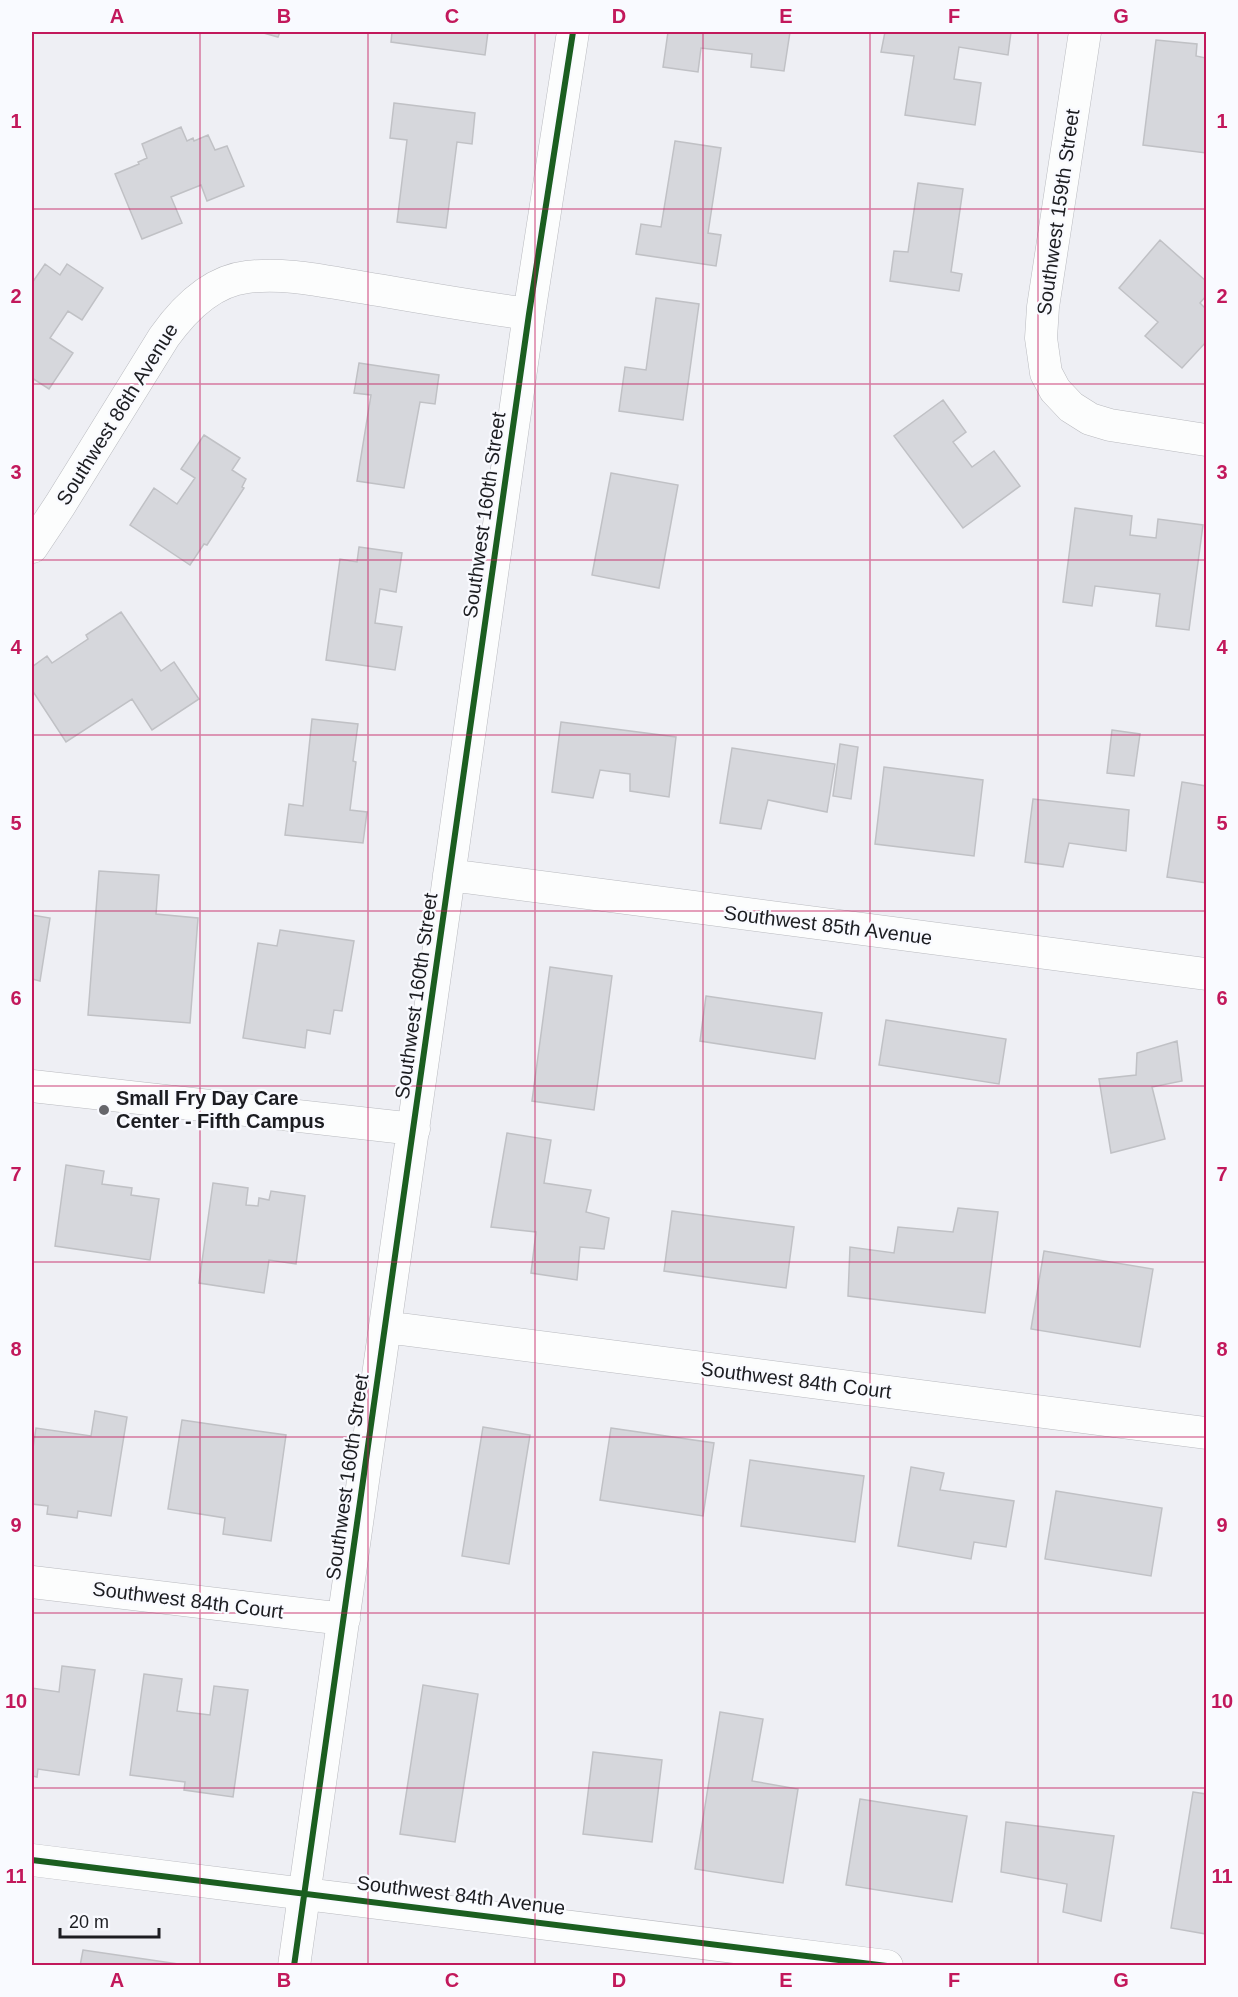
<svg xmlns="http://www.w3.org/2000/svg" width="1238" height="1997" font-family="Helvetica,sans-serif">
	<rect width="100%" height="100%" fill="#eeeff4"/>
	<path fill="#d6d7dc" stroke="#c0c1c5" stroke-width="1.5" d="M260,32H280L278,37Z
		M392,32H488L485,55L391,42Z
		M668,32H790L784,71L751,67L752,54L701,48L698,72L663,67Z
		M885,32H1011L1008,55L959,47L954,79L981,83L975,125L905,115L914,56L881,52Z
		M1156,40L1197,44L1196,56L1206,58V153L1143,145Z
		M394,103L475,113L472,144L457,142L446,228L397,222L407,140L390,138Z
		M181,127L187,141L193,138L194,141L208,135L215,150L227,146L244,186L207,201L201,185L171,197L182,223L142,239L115,174L139,164L138,162L147,158L142,144Z
		M675,141L721,148L708,233L721,235L716,266L636,254L641,224L661,227Z
		M918,183L963,189L951,272L962,274L959,291L890,281L894,251L908,252Z
		M1160,240L1206,281V296L1200,303L1206,309V342L1182,368L1145,336L1158,322L1119,288Z
		M45,264L60,275L67,264L103,288L82,320L68,311L50,338L73,353L49,389L32,378V283Z
		M656,298L699,304L683,420L619,411L625,367L646,370Z
		M359,363L439,375L435,404L420,402L404,488L357,481L371,395L354,393Z
		M943,400L966,432L953,442L972,467L994,451L1020,486L963,528L894,436Z
		M204,435L240,458L232,470L246,479L242,487L244,488L207,545L204,544L190,565L130,525L154,488L177,504L195,478L181,469Z
		M611,473L678,485L659,588L592,575Z
		M1075,508L1132,516L1130,535L1156,538L1158,519L1203,525L1189,630L1156,626L1160,594L1095,586L1092,606L1063,602Z
		M359,547L402,553L396,592L380,589L375,623L402,627L395,670L326,660L340,559L357,562Z
		M121,612L161,671L174,662L199,699L152,730L132,699L66,742L32,690V667L47,656L52,663L88,639L86,635Z
		M312,719L358,724L353,761L356,762L350,810L367,812L363,843L285,835L289,804L303,806Z
		M561,722L676,737L669,797L630,791V774L600,770L593,798L552,792Z
		M1112,730L1140,734L1134,776L1107,773Z
		M840,744L858,747L851,799L833,796Z
		M732,748L835,764L827,812L768,800L761,829L720,823Z
		M884,767L983,780L974,856L875,844Z
		M1182,782L1206,786V883L1167,877Z
		M1033,799L1129,810L1126,851L1069,843L1063,867L1025,862Z
		M99,871L159,875L156,914L198,918L190,1023L88,1015Z
		M32,915L50,918L40,981L32,979Z
		M280,930L354,941L342,1011L334,1010L330,1034L307,1030L305,1048L243,1038L258,943L277,946Z
		M550,967L612,976L594,1110L532,1101Z
		M706,996L822,1013L815,1059L700,1041Z
		M886,1020L1006,1039L999,1084L879,1065Z
		M1177,1041L1182,1081L1152,1087L1165,1139L1111,1153L1099,1079L1136,1075L1137,1053Z
		M507,1133L551,1140L544,1183L591,1190L586,1212L609,1218L604,1249L580,1247L577,1280L531,1273L536,1232L491,1227Z
		M66,1165L104,1171L102,1184L132,1188L131,1195L159,1199L150,1260L55,1246Z
		M213,1183L248,1188L246,1205L258,1206L259,1198L269,1200L271,1191L305,1196L296,1264L269,1260L264,1293L199,1283Z
		M958,1208L998,1212L985,1313L848,1296L850,1247L894,1253L898,1227L953,1232Z
		M672,1211L794,1227L786,1288L664,1271Z
		M1044,1251L1153,1269L1140,1347L1031,1329Z
		M95,1411L127,1417L111,1516L78,1511L77,1518L47,1514L48,1506L32,1504V1455L36,1428L91,1436Z
		M182,1420L286,1435L271,1541L223,1534L225,1518L168,1509Z
		M483,1427L530,1435L509,1564L462,1556Z
		M611,1428L714,1443L703,1516L600,1500Z
		M750,1460L864,1476L855,1542L741,1526Z
		M911,1467L944,1473L940,1490L1014,1501L1006,1547L974,1542L971,1559L898,1546Z
		M1056,1491L1162,1508L1151,1576L1045,1559Z
		M62,1666L95,1670L79,1775L38,1769L37,1777L32,1776V1688L59,1692Z
		M144,1674L182,1679L177,1711L210,1715L214,1686L248,1690L233,1797L184,1790L185,1782L130,1775Z
		M423,1685L478,1694L455,1842L400,1834Z
		M720,1712L763,1719L752,1781L798,1789L783,1883L695,1869Z
		M593,1752L662,1760L652,1842L583,1834Z
		M1193,1792L1206,1794V1934L1171,1928Z
		M860,1799L967,1816L952,1902L846,1885Z
		M1006,1822L1114,1836L1101,1921L1063,1912L1067,1884L1001,1872Z
		M83,1950L192,1966H80Z"/>
	<g fill="none" stroke-linecap="round" stroke-linejoin="round">
		<g stroke="#b9babf" stroke-width="33">
			<path id="minor" d="M1085,32L1043,307L1041,338L1046,373L1055,390L1071,407L1090,419L1110,425L1206,440
				M32,547L60,505L164,337C184,309 211,281 247,277C287,272 327,282 366,288C420,297 475,307 529,314
				M449,875L1206,974
				M32,1086L414,1129
				M385,1327L1206,1433
				M32,1582L344,1619
				M32,1860L887,1966
				M294,1966L529,314L573,32"/>
		</g>
		<use href="#minor" stroke="#fcfdfd" stroke-width="32"/>
		<g stroke="#f9faff" stroke-width="10">
			<path id="cycleway" d="M32,1860L887,1966
				M294,1966L529,314L573,32"/>
		</g>
		<use href="#cycleway" stroke="#1b5e20" stroke-width="6"/>
	</g>
	<path fill="none" stroke="#c2185b" stroke-width="1.5" stroke-opacity="0.55" d="M200,32V1966M368,32V1966M535,32V1966M703,32V1966M870,32V1966M1038,32V1966M32,209H1206M32,384H1206M32,560H1206M32,735H1206M32,911H1206M32,1086H1206M32,1262H1206M32,1437H1206M32,1613H1206M32,1788H1206"/>
	<circle fill="#66666b" stroke="#f9faff" stroke-width="2" cx="104" cy="1110" r="6"/>
	<g text-anchor="middle" stroke-width="4.5" stroke-linejoin="round" paint-order="stroke">
		<g font-size="20" fill="#1c1d21" stroke="#f9faff">
			<text transform="translate(1058 212) rotate(-82)" y="7">Southwest 159th Street</text>
			<text transform="translate(117 414) rotate(-58)" y="7">Southwest 86th Avenue</text>
			<text transform="translate(484 515) rotate(-82)" y="7">Southwest 160th Street</text>
			<text transform="translate(828 925) rotate(7)" y="7">Southwest 85th Avenue</text>
			<text transform="translate(416 996) rotate(-82)" y="7">Southwest 160th Street</text>
			<text transform="translate(796 1380) rotate(7)" y="7">Southwest 84th Court</text>
			<text transform="translate(347 1477) rotate(-82)" y="7">Southwest 160th Street</text>
			<text transform="translate(188 1600) rotate(7)" y="7">Southwest 84th Court</text>
			<text transform="translate(461 1895) rotate(7)" y="7">Southwest 84th Avenue</text>
		</g>
		<g font-size="20" font-weight="bold" fill="#1c1d21" stroke="#f9faff" text-anchor="start">
			<text x="116" y="1105">Small Fry Day Care<tspan x="116" dy="23">Center - Fifth Campus</tspan></text>
		</g>
	</g>
	<rect width="1238" height="1997" fill="none" stroke="#f9faff" stroke-width="66"/>
	<path d="M60 1928v9h99v-9" fill="none" stroke="#1c1d21" stroke-width="3"/>
	<text x="69" y="1928" font-size="18" fill="#1c1d21" stroke="#f9faff" stroke-width="4.5" paint-order="stroke">20 m</text>
	<rect x="33" y="33" width="1172" height="1931" fill="none" stroke="#c2185b" stroke-width="2"/>
	<g font-size="20" text-anchor="middle" font-weight="bold" fill="#c2185b">
		<text x="117" y="23">A</text>
		<text x="284" y="23">B</text>
		<text x="452" y="23">C</text>
		<text x="619" y="23">D</text>
		<text x="786" y="23">E</text>
		<text x="954" y="23">F</text>
		<text x="1121" y="23">G</text>
		<text x="16" y="128">1</text>
		<text x="1222" y="128">1</text>
		<text x="16" y="303">2</text>
		<text x="1222" y="303">2</text>
		<text x="16" y="479">3</text>
		<text x="1222" y="479">3</text>
		<text x="16" y="654">4</text>
		<text x="1222" y="654">4</text>
		<text x="16" y="830">5</text>
		<text x="1222" y="830">5</text>
		<text x="16" y="1005">6</text>
		<text x="1222" y="1005">6</text>
		<text x="16" y="1181">7</text>
		<text x="1222" y="1181">7</text>
		<text x="16" y="1356">8</text>
		<text x="1222" y="1356">8</text>
		<text x="16" y="1532">9</text>
		<text x="1222" y="1532">9</text>
		<text x="16" y="1708">10</text>
		<text x="1222" y="1708">10</text>
		<text x="16" y="1883">11</text>
		<text x="1222" y="1883">11</text>
		<text x="117" y="1987">A</text>
		<text x="284" y="1987">B</text>
		<text x="452" y="1987">C</text>
		<text x="619" y="1987">D</text>
		<text x="786" y="1987">E</text>
		<text x="954" y="1987">F</text>
		<text x="1121" y="1987">G</text>
	</g>
</svg>
